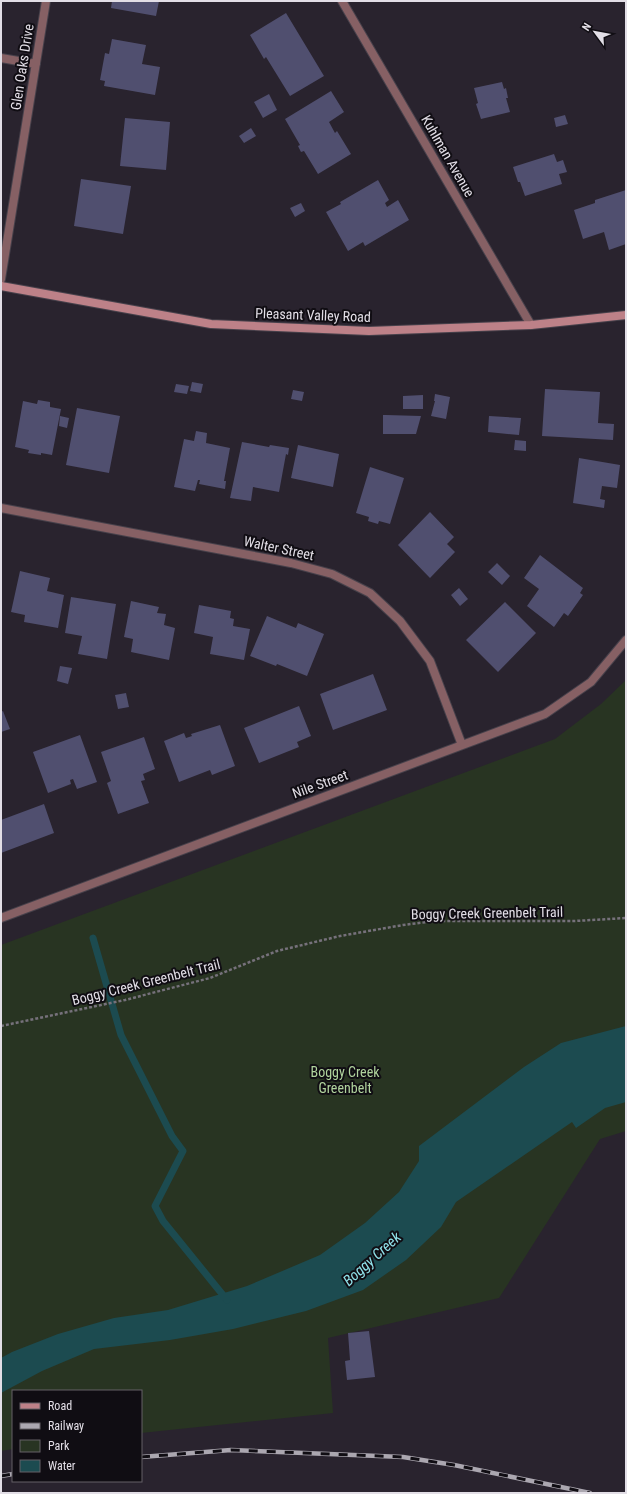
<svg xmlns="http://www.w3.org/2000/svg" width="627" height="1494" font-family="'Roboto Condensed',sans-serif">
	<rect width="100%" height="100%" fill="#29232e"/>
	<path fill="#283422" d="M626,680V1131L600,1139L499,1298L328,1338L333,1413L141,1433V1391H13V1449L1,1451V945L555,739L601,704Z"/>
	<path fill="#1c4b50" d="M626,1026V1102L605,1108L576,1128L572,1122L456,1202L441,1227L406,1260L363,1290L306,1311L233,1329L170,1340L94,1349L42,1371L1,1393V1358L12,1352L58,1334L114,1318L168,1310L247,1286L320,1255L365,1223L399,1192L419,1161V1146L524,1067L561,1043Z"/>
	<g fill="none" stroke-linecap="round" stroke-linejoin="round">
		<path stroke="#1c4b50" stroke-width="7" d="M93,938L121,1035L172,1136L183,1151L155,1206L163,1221L227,1300"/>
	</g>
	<path fill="#504f6f" d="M112,1H159L156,16L111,8Z
		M286,13L324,76L290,96L266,57L264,59L250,35Z
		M112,39L146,45L142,64L160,67L155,95L104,86L105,81L100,80L105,53L109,54Z
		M502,82L504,89L506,88L508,98H506L510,112L481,119L476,104L478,103L474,88Z
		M331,91L344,112L329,122L335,133L337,131L351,154L318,174L304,151L301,152L298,146L300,145L285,119Z
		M269,94L277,110L263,118L254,102Z
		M565,115L568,124L556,127L554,118Z
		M125,118L170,122L166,170L120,166Z
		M251,128L256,136L244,143L239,136Z
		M554,154L557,162L563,160L567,172L559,174L562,184L525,196L520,182H518L513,167Z
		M81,179L131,186L123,234L74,226Z
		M378,180L389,200L385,203L387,207L398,200L409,220L365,246L363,242L348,251L326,212L341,204L340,202Z
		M626,190V244L609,250L604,232L583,239L574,210L595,203V200Z
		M301,203L305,211L295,217L290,208Z
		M192,382L203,384L201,393L190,391Z
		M176,384L189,386L187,394L174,392Z
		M545,389L600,392L598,423L614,424L613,440L542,436Z
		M293,390L304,392L302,401L291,399Z
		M435,394L450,397L446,419L431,416L435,401H434Z
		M423,395V409H403V396Z
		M38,400L50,402V407L61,409L52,455L41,453V455L28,453L29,450L15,447L23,401L37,404Z
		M77,408L120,416L109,473L66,465Z
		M383,415H386L421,416L416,434H383Z
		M60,416L69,418L67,428L59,426Z
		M489,416L521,418L519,435L488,432Z
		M196,431L207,433L206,443L230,448L224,481H226L225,489L199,484L200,480H198L195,491L174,487L184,439L194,441Z
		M515,440L526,441V451L514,450Z
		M242,442L269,447L270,445L289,448L288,455L286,454L279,492L253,487L251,501L230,498Z
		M298,445L339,454L333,487L291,478Z
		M579,458L620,465L617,488L602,486L600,499L605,500L604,508L573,503Z
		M370,467L404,478L390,524L379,521L378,524L368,521L369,517L356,513Z
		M430,512L454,537L447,544L455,552L430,578L398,545Z
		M540,555L583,588L580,593L583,595L568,616L564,613L554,627L527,606L539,589L524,578Z
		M497,563L510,576L502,585L488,572Z
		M20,571L50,578L47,591L64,595L58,628L24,622L25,615L11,612Z
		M459,588L468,599L460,606L451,595Z
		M71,597L116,604L107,659L78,654L82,636L65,633Z
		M131,601L159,607L157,613L166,614L164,625L175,628L169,660L131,652L133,639L124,637Z
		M505,602L536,633L498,672L466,640Z
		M199,605L231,611L230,618L234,619L233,626L250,629L244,660L210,654L213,637L194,633Z
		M267,616L296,628L298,623L324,634L307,676L277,664L276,666L250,656Z
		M60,666L72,668L68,684L57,681Z
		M373,674L387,710L333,730L320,694Z
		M126,693L129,707L118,709L115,695Z
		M299,706L311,736L297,742L299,747L259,763L244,728Z
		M3,711L10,729L1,732V712Z
		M220,725L235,766L212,775L210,770L179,782L164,741L184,733L186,738L192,736L191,734Z
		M80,735L97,782L77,789L73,779L70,780L71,784L48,793L33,752Z
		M144,737L155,769L143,774L145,780L141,781L149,803L118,814L107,783L111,781L101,752Z
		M44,804L54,833L1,853V820Z
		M369,1331L375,1377L347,1380L345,1361L350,1360L348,1333Z"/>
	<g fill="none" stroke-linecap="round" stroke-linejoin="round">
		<g stroke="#47414b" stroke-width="10">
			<path id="street" d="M342,1L531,325
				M1,58L36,64
				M1,279L46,1
				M1,508L291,563L332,574L370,593L400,621L430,661L462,745
				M1,918L545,714L591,682L626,640"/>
		</g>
		<g stroke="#47414b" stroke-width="10">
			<path id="secondary" d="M1,286L211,324L369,331L531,325L626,315"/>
		</g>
		<path stroke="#76717b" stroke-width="2.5" stroke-dasharray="3 2" stroke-linecap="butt" d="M1,1026L125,1000L210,978L277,951L340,936L403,925L435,921H575L626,918"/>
		<use href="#street" stroke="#866064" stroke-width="8"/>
		<use href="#secondary" stroke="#bd8188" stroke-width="8"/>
		<g stroke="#aba7b0" stroke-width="4.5">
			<path id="rail" d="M141,1457L231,1450L403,1457L454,1465L590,1493
				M1,1476L13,1474"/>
		</g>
		<use href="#rail" stroke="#100d13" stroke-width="3" stroke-dasharray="9" stroke-linecap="butt"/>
	</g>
	<g text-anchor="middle" stroke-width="4" stroke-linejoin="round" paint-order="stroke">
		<g font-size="14" fill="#e2dee6" stroke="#100d13">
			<text transform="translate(22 67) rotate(-81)" y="5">Glen Oaks Drive</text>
			<text transform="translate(448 156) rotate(60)" y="5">Kuhlman Avenue</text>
			<text transform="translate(313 315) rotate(2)" y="5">Pleasant Valley Road</text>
			<text transform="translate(279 548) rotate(12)" y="5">Walter Street</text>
			<text transform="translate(320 784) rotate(-20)" y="5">Nile Street</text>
			<text transform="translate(487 913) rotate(-1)" y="5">Boggy Creek Greenbelt Trail</text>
			<text transform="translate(146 982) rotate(-14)" y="5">Boggy Creek Greenbelt Trail</text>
		</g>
		<g font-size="14" fill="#b1d49e" stroke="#100d13">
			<text x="345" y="1077">Boggy Creek<tspan x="345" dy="16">Greenbelt</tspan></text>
		</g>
		<g font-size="15" font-style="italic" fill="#91e3eb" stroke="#100d13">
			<text transform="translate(372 1259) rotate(-42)" y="5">Boggy Creek</text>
		</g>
	</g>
	<rect width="627" height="1494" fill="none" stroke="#e2dee6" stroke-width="4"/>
	<rect x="12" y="1390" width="130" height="92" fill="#100d13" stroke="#646167"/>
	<rect x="20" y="1403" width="20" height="6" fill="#bd8188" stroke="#646167"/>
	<text x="48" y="1410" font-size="12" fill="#e2dee6">Road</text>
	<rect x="20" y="1423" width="20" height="6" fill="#aba7b0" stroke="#646167"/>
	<text x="48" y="1430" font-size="12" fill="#e2dee6">Railway</text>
	<rect x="20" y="1440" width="20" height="12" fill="#283422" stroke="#646167"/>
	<text x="48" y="1450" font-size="12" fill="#e2dee6">Park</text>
	<rect x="20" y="1460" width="20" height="12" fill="#1c4b50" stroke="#646167"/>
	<text x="48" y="1470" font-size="12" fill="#e2dee6">Water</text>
	<g transform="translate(595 32) rotate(302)" stroke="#100d13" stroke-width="3" paint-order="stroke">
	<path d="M0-3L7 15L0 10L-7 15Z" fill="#e2dee6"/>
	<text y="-6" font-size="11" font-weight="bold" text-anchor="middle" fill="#e2dee6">N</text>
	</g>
</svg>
